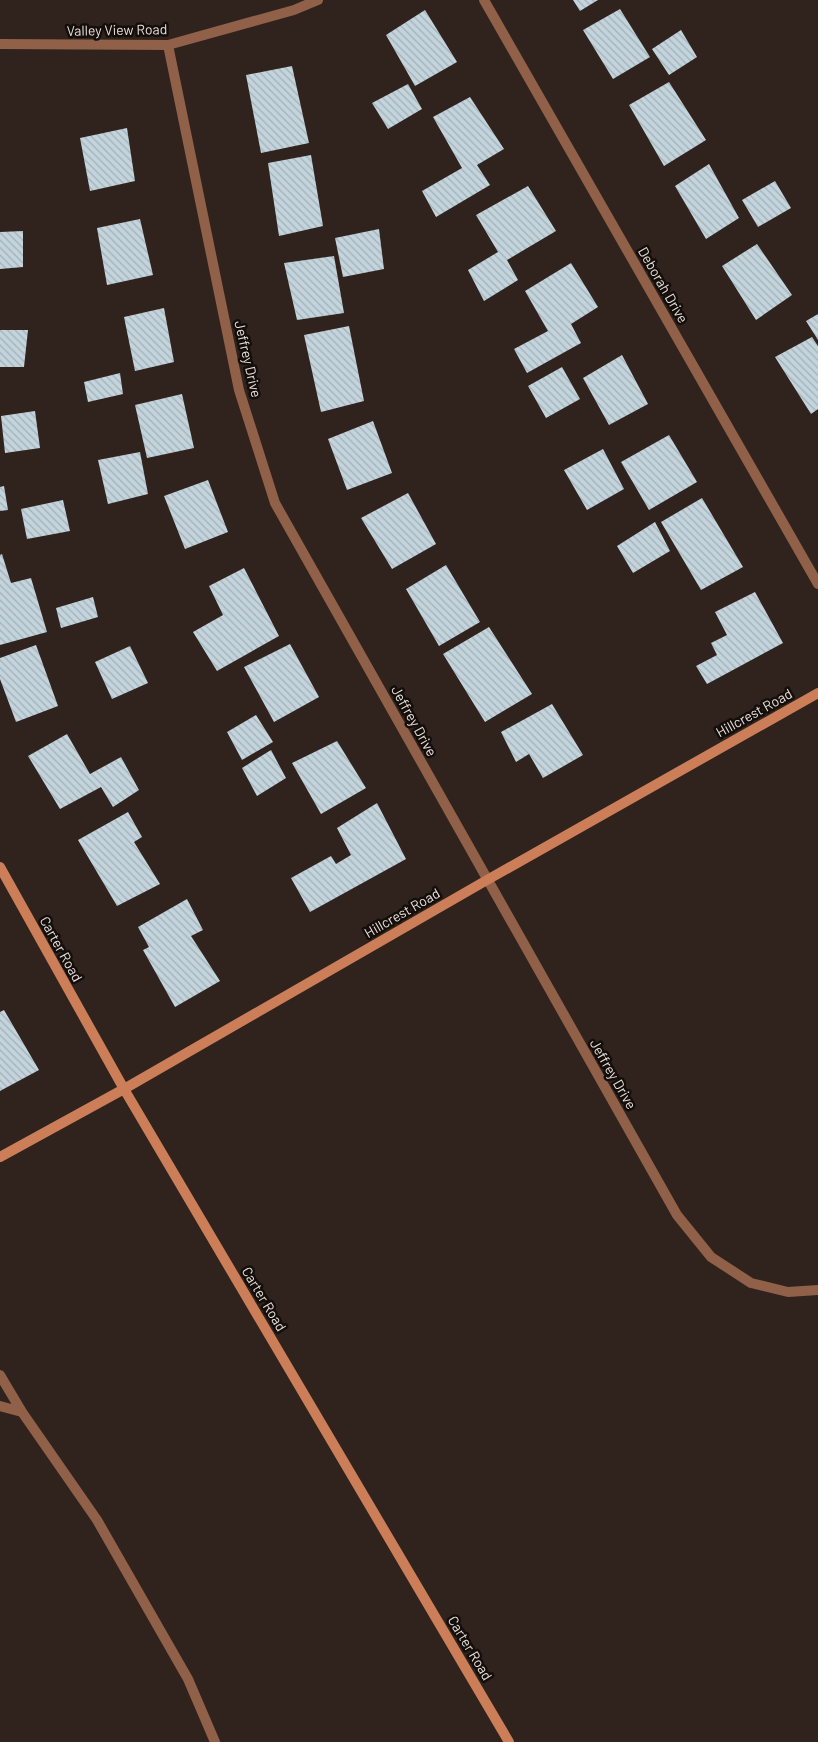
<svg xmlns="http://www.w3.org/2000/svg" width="818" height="1742" font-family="Barlow,sans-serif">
	<defs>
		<pattern id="building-back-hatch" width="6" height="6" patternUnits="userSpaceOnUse" patternTransform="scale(1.25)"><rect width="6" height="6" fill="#c3d4dd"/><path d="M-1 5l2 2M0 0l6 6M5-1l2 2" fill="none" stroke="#a4b0b6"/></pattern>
	</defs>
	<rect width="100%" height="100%" fill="#30231d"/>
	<path fill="url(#building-back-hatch)" d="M573,0H598L580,11Z
		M620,9L650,57L613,79L583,30Z
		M425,10L457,62L415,86L386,35Z
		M681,30L697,57L669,75L652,49Z
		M292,66L309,143L261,153L246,75Z
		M669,82L706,140L664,166L629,105Z
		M408,84L422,109L388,129L372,103Z
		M470,97L504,149L477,165L490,185L436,217L422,191L462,168L433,117Z
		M127,128L135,181L90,191L80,138Z
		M311,155L323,226L279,236L268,163Z
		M709,164L739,218L706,239L675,186Z
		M775,181L791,208L758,227L742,200Z
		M528,186L556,231L507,260L518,280L484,301L468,270L498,252L476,215Z
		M140,219L153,275L107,285L97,228Z
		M379,229L384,269L343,277L335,238Z
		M23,231V267L0,269V232Z
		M757,244L792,295L756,320L722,266Z
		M334,256L344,313L297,320L284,263Z
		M571,263L598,307L571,324L581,343L527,373L514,349L548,331L525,291Z
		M164,308L174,362L135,371L124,317Z
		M818,314V340L806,321Z
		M349,326L364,401L321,412L304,335Z
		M0,330H28L24,367H0Z
		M812,337L818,346V409L811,414L775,357Z
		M622,355L648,404L609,425L583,378Z
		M562,367L580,399L546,418L528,386Z
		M120,373L123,394L88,402L84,382Z
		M182,394L194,448L147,458L135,405Z
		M35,411L40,448L5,453L1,416Z
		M373,421L392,473L347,490L328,439Z
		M669,435L697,482L649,510L621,462Z
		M603,449L624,489L587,510L564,470Z
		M140,452L148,494L108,504L98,460Z
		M208,480L228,532L185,549L164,496Z
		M4,486L8,510L0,511V487Z
		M408,493L436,544L392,569L361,518Z
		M702,498L743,567L701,590L661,522Z
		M63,500L70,531L27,539L21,509Z
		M655,522L670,551L633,573L617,546Z
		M2,554L11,583L31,578L47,632L0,645V555Z
		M446,565L480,622L439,646L406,589Z
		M244,568L279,636L217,671L193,632L223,615L209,586Z
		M755,592L783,643L707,684L696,666L717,655L711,643L727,635L715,612Z
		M93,597L98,617L61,628L56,608Z
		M489,627L532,694L485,722L443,654Z
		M290,644L319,697L274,722L244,667Z
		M36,645L58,706L16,722L0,679V658Z
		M130,646L148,683L112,699L95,662Z
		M552,704L583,755L543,778L529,754L516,762L501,732Z
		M256,715L273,742L242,760L227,732Z
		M67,734L90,774L121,757L139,790L113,807L101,787L60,809L28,756Z
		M337,741L366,788L321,814L292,763Z
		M271,750L286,778L257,796L242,768Z
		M377,803L406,859L310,912L291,878L331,856L336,864L351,855L337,828Z
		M128,812L142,837L134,842L160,884L117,906L78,840Z
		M187,899L203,930L191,936L220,981L175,1007L143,950L149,947L138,927Z
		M4,1010L39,1070L0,1091V1012Z"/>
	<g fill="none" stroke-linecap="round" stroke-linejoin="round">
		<path stroke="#906048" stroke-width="10" d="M0,1375L22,1412L97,1520L188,1679L215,1742
			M0,1406L22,1412"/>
		<path stroke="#906048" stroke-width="10" d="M484,0L818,584
			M0,44L168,45L294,10L318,0
			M168,45L239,390L275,503L677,1215L711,1257L751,1283L788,1292L818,1290"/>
		<path stroke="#cb7e58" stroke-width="10" d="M0,867L124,1089L509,1742
			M0,1157L124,1089L487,880L818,693"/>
	</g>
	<g text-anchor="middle" stroke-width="5" stroke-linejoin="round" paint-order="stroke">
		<g font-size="14" fill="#e9e0dc" stroke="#140e0b">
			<text transform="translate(117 30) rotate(-1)" y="5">Valley View Road</text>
			<text transform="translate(663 285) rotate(60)" y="5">Deborah Drive</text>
			<text transform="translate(248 359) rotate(77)" y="5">Jeffrey Drive</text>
			<text transform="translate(754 713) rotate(-29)" y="5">Hillcrest Road</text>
			<text transform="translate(414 721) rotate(61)" y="5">Jeffrey Drive</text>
			<text transform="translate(402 913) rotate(-30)" y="5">Hillcrest Road</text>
			<text transform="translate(61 949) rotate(61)" y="5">Carter Road</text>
			<text transform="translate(613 1074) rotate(60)" y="5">Jeffrey Drive</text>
			<text transform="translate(264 1299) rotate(59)" y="5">Carter Road</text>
			<text transform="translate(470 1648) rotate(59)" y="5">Carter Road</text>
		</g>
	</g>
</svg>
